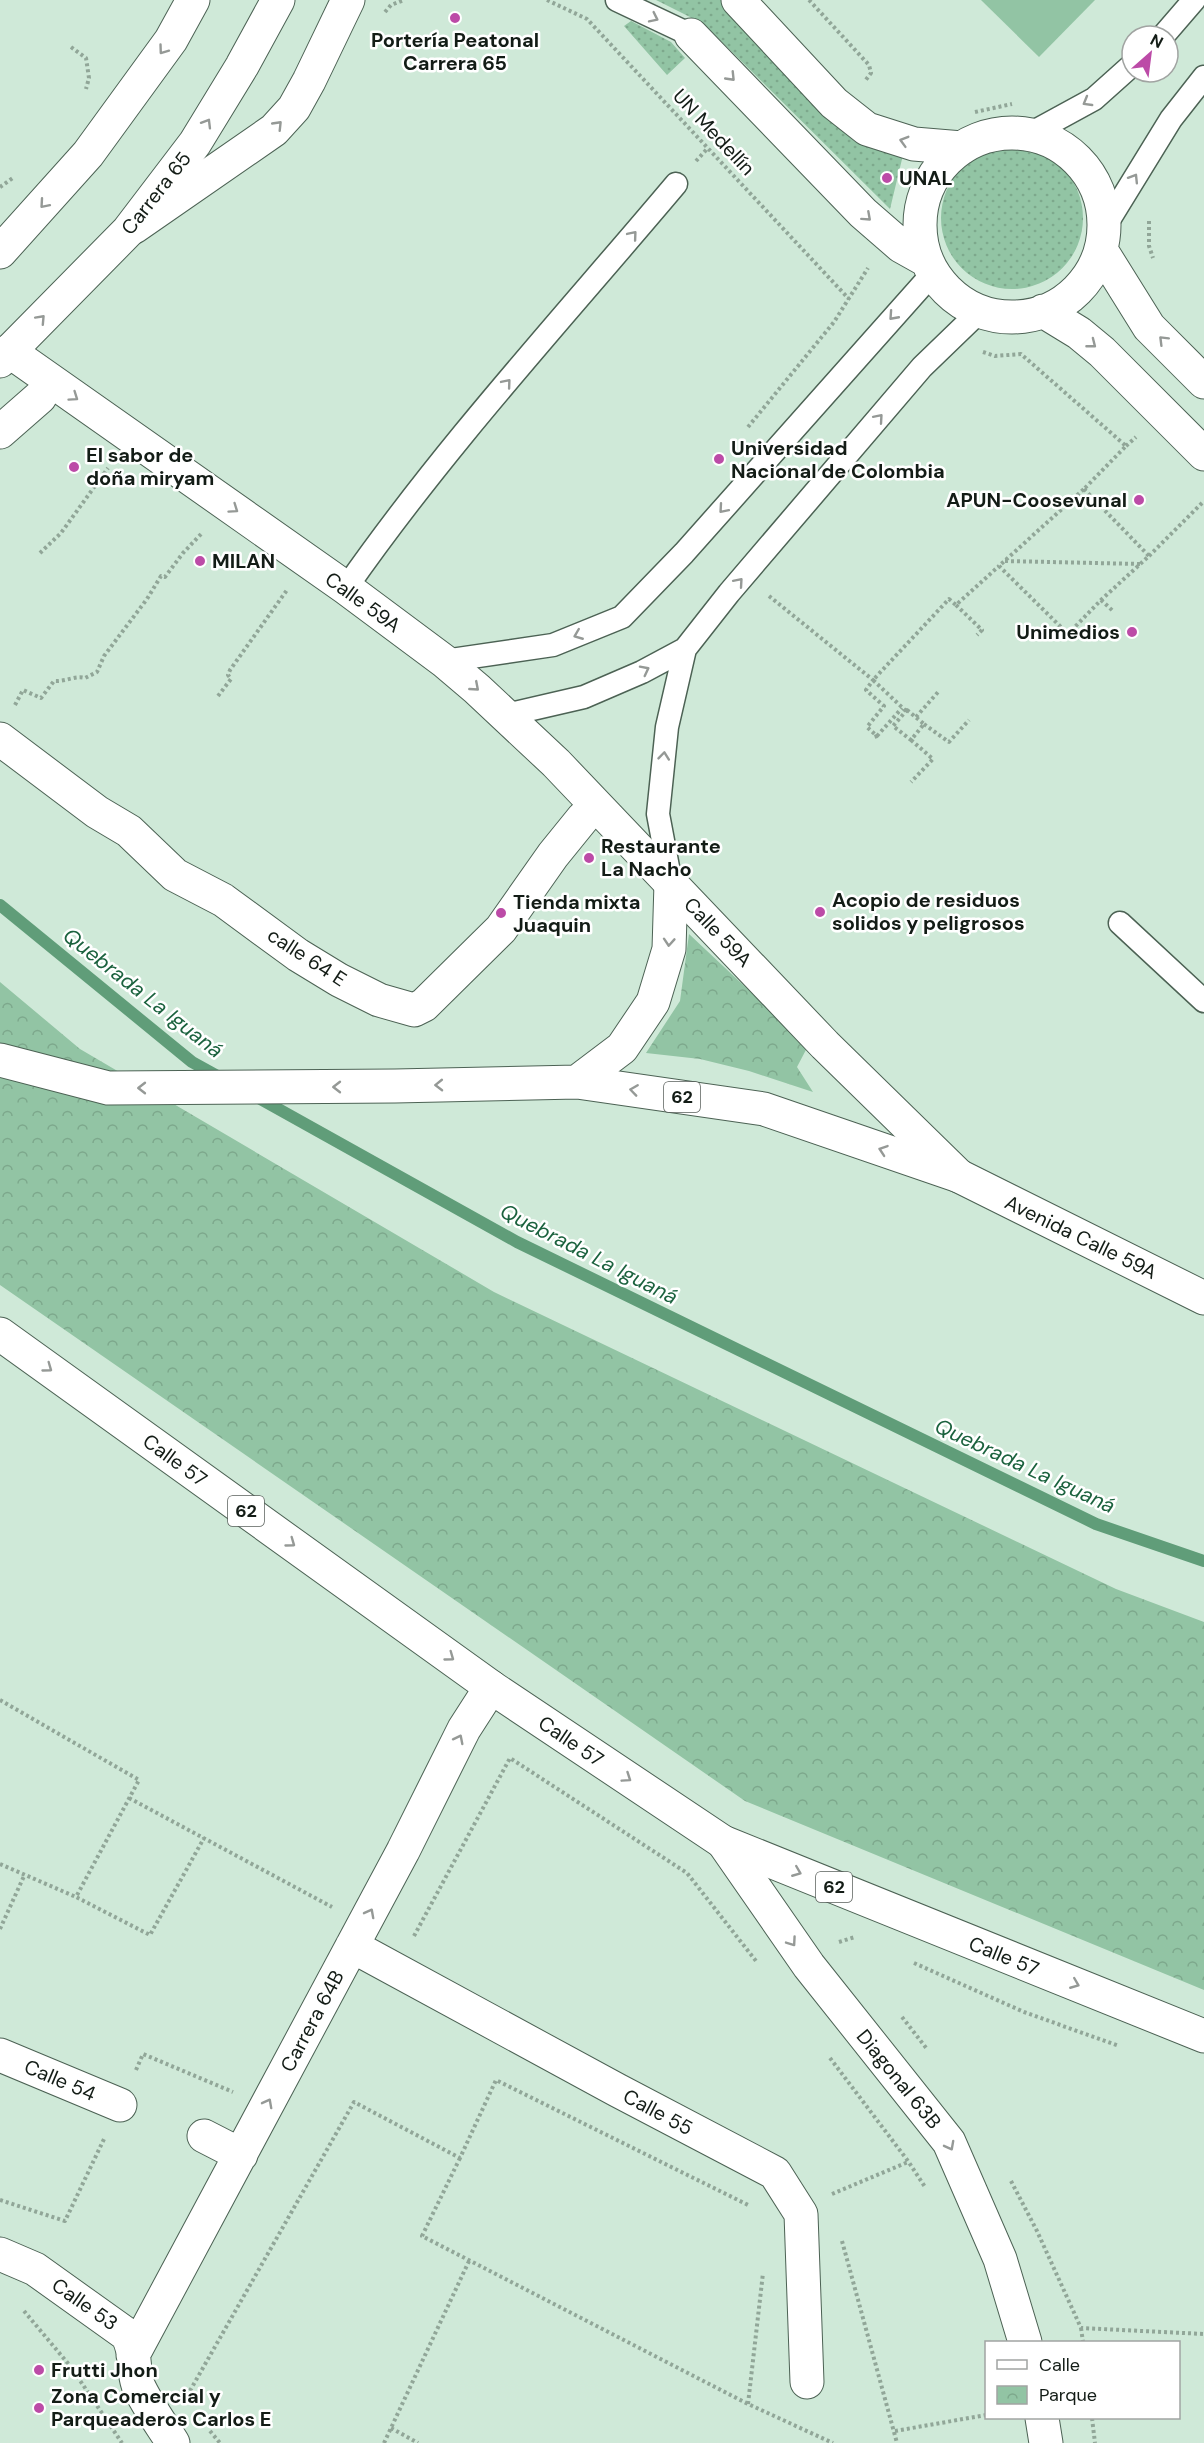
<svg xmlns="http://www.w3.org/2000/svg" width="1204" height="2443" font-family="'DM Sans',sans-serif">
	<defs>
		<pattern id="grass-dots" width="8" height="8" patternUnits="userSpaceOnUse" patternTransform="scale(1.5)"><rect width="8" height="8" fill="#92c4a4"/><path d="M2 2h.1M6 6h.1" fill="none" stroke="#7da88c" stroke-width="1.8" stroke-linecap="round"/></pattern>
		<pattern id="park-crowns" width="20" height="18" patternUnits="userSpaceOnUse" patternTransform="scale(1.5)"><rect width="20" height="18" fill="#92c4a4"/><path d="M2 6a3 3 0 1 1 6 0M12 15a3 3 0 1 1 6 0" fill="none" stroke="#7da88c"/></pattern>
	</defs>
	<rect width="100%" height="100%" fill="#cfe9d8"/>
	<path fill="url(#grass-dots)" d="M656,0H725L854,141L903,155L890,209L704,24Z
		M631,21L671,42L685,58L667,75L624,26Z
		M941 218a71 71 0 1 1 142 0a71 71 0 1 1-142 0Z"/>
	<path fill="url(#park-crowns)" d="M689,934L808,1046L797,1067L813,1092L749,1071L700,1059L646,1053L680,1001Z
		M0,982L80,1049L494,1292L1116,1589L1204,1622V1990L745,1801L0,1285Z"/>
	<path fill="#92c4a4" d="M981,0H1095L1039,57Z"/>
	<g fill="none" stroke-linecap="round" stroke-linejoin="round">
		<path stroke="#609d79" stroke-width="12" d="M0,905L192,1062L221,1078
			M255,1096L517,1242L1096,1524L1204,1561"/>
		<g stroke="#4c6254" stroke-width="25">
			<path id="lane" d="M617,0L691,35
				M1163,36L1194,0
				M1028,135L1094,99L1132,65
				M1104,228L1171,119L1204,77
				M346,588C445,446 564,317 676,184
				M444,661L553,645L622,617L684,553L933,273
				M506,715L584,697L642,672L685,649
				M671,883L658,814L667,727L685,649L729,593L922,367L980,311
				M1120,923L1204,1001"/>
		</g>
		<g stroke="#4c6254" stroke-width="35">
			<path id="street" d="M738,0L834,103L867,129L914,144L962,148
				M691,35L863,213L901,246L926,260
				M920 225a92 92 0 1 1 184 0a92 92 0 1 1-184 0Z
				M134,227L274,130L294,108L309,81L348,0
				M1101,250L1149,327L1204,382
				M1043,311L1079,333L1102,352L1204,454
				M9,351L346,588L444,661L477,689L556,763L825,1045L959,1176
				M0,432L40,397
				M0,739L97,812L129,831L175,875L223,900L298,955L339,980L379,1000L414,1010L424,1005L501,929L553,855L583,818
				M723,1842L809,1966L949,2142L1000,2259L1025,2342
				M352,1946L617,2090L775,2173L801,2214L807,2382
				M0,2055L120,2105
				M204,2136L241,2155
				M0,2254L35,2269L126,2334C137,2348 132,2368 138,2385C147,2405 161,2424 173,2443
				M133,2355L403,1851L464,1729L491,1687
				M1042,2418L1046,2443"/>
		</g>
		<g stroke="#4c6254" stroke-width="35">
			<path id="secondary" d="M0,252L88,154L171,40L193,0
				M0,361L128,231L195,143L242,66L278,0"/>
		</g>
		<g stroke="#4c6254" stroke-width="35">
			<path id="highway" d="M0,1060L108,1088L395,1086L577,1082L764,1109L959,1176L1204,1298
				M577,1082L622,1048L653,1002L669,949L671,883
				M0,1334L491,1687L723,1842L1204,2036"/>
		</g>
		<path stroke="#91a698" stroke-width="4" stroke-dasharray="3 3" stroke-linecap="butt" d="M547,0L587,19L849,299
			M809,0L869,65L871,73L865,81
			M385,12L391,5L404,0
			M71,47L86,58L89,78L86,89
			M975,112L1012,104
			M696,161L708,148
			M0,187L14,177
			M1149,221V246L1153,258
			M983,352L995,356L1021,354L1126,446L1084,489
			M748,427L834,322L868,268
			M1126,446L1136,437
			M1084,489L1149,556L1101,600L1068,634L999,566Z
			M40,553L61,533L108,468
			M1149,556L1204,501
			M1005,561L1140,564
			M769,596L873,680L866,690L884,706L867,727L877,736L874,737
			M1101,600L1113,611
			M956,605L982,630L977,635
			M218,696L231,679L228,675L230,670L287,590
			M15,705L23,690L41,698L54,681C65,682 76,675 85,678L97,672L104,656L147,599L161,576L165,577L183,553L203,532
			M907,710L924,724L911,740L893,726Z
			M906,711L873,680L949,599L956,605L999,566
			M916,717L939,691
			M924,724L949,742L969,720
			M877,736L902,708
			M911,740L933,759L911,782
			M0,1700L139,1780L76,1897L150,1935L204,1838
			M129,1798L332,1907
			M0,1864L76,1897
			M0,1929L24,1876
			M414,1936L510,1758L687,1873L756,1961
			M839,1942L855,1937
			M914,1963L1024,2012L1119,2046
			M902,2017L927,2049
			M830,2058L908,2161L925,2187
			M136,2070L143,2054L233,2092
			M460,2158L422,2236L748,2404L833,2443
			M1011,2181L1037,2231L1081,2328L1204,2334
			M832,2194L908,2162
			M0,2200L65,2221L104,2139
			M842,2241L897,2443
			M24,2311L71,2367L122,2443
			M1081,2328L1083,2342
			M187,2396L354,2102L460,2158L496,2080L750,2206
			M748,2404L763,2273
			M1092,2418L1095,2443
			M391,2428L418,2443
			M210,2431L220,2443
			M895,2431L986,2415
			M384,2443L469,2261"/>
		<use href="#lane" stroke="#fff" stroke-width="22"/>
		<use href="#street" stroke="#fff" stroke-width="33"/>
		<use href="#secondary" stroke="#fff" stroke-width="33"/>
		<use href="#highway" stroke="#fff" stroke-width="33"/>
	</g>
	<defs><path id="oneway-chevron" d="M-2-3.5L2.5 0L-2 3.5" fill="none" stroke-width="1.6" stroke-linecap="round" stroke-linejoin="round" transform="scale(1.5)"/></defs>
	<g stroke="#959996">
		<use href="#oneway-chevron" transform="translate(654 18) rotate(26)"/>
		<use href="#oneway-chevron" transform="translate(163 50) rotate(126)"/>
		<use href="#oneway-chevron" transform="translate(731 77) rotate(46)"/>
		<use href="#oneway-chevron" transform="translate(1087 102) rotate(150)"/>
		<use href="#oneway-chevron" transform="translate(207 123) rotate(-59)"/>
		<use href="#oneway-chevron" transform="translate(278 125) rotate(-46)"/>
		<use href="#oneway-chevron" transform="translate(904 141) rotate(-164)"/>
		<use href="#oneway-chevron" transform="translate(1134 178) rotate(-58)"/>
		<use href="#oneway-chevron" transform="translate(44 204) rotate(131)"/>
		<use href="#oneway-chevron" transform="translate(867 217) rotate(42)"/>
		<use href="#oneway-chevron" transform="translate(633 235) rotate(-50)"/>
		<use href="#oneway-chevron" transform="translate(893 316) rotate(132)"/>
		<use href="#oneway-chevron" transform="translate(41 319) rotate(-47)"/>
		<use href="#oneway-chevron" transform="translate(1163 340) rotate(-135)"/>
		<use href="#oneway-chevron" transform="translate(1092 344) rotate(38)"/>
		<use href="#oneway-chevron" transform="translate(507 383) rotate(-50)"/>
		<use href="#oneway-chevron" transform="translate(74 397) rotate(35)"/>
		<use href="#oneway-chevron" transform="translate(879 418) rotate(-49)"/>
		<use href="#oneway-chevron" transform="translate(234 509) rotate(35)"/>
		<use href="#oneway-chevron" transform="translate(723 509) rotate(131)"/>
		<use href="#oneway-chevron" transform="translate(739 582) rotate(-49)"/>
		<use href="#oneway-chevron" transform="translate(578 635) rotate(158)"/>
		<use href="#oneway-chevron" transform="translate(645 670) rotate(-27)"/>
		<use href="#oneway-chevron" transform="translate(475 687) rotate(41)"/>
		<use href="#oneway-chevron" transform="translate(664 756) rotate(-84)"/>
		<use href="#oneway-chevron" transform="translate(669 942) rotate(94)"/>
		<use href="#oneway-chevron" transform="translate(439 1085) rotate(179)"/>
		<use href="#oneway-chevron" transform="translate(337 1087) rotate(180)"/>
		<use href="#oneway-chevron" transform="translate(142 1088) rotate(180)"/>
		<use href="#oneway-chevron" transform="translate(634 1090) rotate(-172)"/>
		<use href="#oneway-chevron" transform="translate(883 1150) rotate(-161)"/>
		<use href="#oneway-chevron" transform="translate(48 1368) rotate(36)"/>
		<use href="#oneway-chevron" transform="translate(291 1543) rotate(36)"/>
		<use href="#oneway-chevron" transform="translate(450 1657) rotate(36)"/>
		<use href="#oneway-chevron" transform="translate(459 1739) rotate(-63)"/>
		<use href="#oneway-chevron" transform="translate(627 1778) rotate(34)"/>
		<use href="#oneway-chevron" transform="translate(797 1872) rotate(22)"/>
		<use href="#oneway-chevron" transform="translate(370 1913) rotate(-62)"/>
		<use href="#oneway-chevron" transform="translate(792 1942) rotate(55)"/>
		<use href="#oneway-chevron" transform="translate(1075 1984) rotate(22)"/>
		<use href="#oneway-chevron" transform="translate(268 2103) rotate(-62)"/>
		<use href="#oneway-chevron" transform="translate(950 2146) rotate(62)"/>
	</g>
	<g fill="#bc4ba7" stroke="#fff" stroke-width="2">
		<circle cx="455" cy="18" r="6"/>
		<circle cx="887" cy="178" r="6"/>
		<circle cx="719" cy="459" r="6"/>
		<circle cx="74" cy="467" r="6"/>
		<circle cx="1139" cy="500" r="6"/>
		<circle cx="200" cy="561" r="6"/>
		<circle cx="1132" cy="632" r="6"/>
		<circle cx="589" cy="858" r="6"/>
		<circle cx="820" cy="912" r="6"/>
		<circle cx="501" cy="913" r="6"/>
		<circle cx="39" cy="2370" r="6"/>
		<circle cx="39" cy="2408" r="6"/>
	</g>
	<g text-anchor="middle" stroke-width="5" stroke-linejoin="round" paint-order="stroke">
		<g fill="#fff" stroke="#5a605c" stroke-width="1.5">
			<rect x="664" y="1082" width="36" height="30" rx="4.5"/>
			<rect x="228" y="1496" width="36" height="30" rx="4.5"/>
			<rect x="816" y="1872" width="36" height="30" rx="4.5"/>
		</g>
		<g font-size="18" font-weight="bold" fill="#131c16">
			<text x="682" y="1103">62</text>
			<text x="246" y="1517">62</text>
			<text x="834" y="1893">62</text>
		</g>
		<g font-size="20" font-weight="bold" fill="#131c16" stroke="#fff" text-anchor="start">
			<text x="455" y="47" text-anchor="middle">Portería Peatonal<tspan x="455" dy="23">Carrera 65</tspan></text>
			<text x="899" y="185">UNAL</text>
			<text x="731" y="455">Universidad<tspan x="731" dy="23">Nacional de Colombia</tspan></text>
			<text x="86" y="462">El sabor de<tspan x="86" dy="23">doña miryam</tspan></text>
			<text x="1127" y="507" text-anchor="end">APUN-Coosevunal</text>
			<text x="212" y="568">MILAN</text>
			<text x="1120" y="639" text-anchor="end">Unimedios</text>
			<text x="601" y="853">Restaurante<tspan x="601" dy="23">La Nacho</tspan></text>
			<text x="832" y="907">Acopio de residuos<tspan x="832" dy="23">solidos y peligrosos</tspan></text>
			<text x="513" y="909">Tienda mixta<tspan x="513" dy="23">Juaquin</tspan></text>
			<text x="51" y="2377">Frutti Jhon</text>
			<text x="51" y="2403">Zona Comercial y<tspan x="51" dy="23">Parqueaderos Carlos E</tspan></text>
		</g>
		<g font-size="20" fill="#131c16" stroke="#fff">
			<text transform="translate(714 132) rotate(47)" y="7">UN Medellín</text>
			<text transform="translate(156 193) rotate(-52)" y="7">Carrera 65</text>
			<text transform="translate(363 602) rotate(36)" y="7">Calle 59A</text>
			<text transform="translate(718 932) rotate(46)" y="7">Calle 59A</text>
			<text transform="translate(307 957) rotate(33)" y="7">calle 64 E</text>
			<text transform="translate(1081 1237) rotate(26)" y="7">Avenida Calle 59A</text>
			<text transform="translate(175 1460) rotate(36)" y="7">Calle 57</text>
			<text transform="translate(571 1741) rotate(34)" y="7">Calle 57</text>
			<text transform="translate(1004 1956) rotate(22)" y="7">Calle 57</text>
			<text transform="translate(312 2021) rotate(-62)" y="7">Carrera 64B</text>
			<text transform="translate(899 2079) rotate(51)" y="7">Diagonal 63B</text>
			<text transform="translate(60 2080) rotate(23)" y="7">Calle 54</text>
			<text transform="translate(658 2112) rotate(28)" y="7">Calle 55</text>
			<text transform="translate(85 2304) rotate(35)" y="7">Calle 53</text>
		</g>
		<g font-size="21" font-style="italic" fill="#1b623e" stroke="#fff">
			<text transform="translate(143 993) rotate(38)" y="7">Quebrada La Iguaná</text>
			<text transform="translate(589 1254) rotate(27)" y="7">Quebrada La Iguaná</text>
			<text transform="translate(1025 1466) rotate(25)" y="7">Quebrada La Iguaná</text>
		</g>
	</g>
	<rect x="985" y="2341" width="195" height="78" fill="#ffffff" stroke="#a1a4a2" stroke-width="1.5"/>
	<rect x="997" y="2360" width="30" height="9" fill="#ffffff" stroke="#a1a4a2" stroke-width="1.5"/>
	<text x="1039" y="2371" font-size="18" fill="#131c16">Calle</text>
	<rect x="997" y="2386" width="30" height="18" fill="url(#park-crowns)" stroke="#a1a4a2" stroke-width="1.5"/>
	<text x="1039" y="2401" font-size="18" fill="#131c16">Parque</text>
	<g transform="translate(1150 54) rotate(28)"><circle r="28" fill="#ffffff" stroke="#a1a4a2" stroke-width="1.5"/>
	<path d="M0-4.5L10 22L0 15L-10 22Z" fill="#bc4ba7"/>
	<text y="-9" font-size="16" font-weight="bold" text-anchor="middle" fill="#131c16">N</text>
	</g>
</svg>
